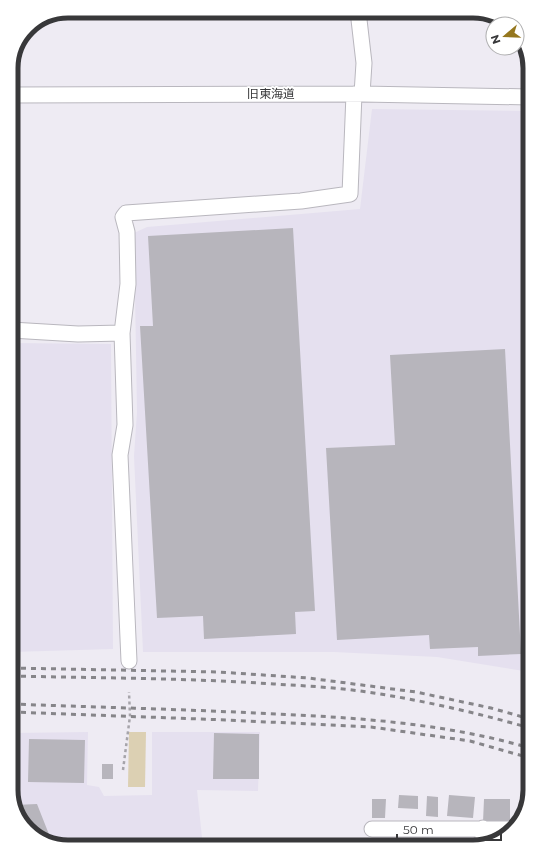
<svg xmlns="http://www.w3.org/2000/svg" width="541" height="858" font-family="Montserrat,'Noto Sans JP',sans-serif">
	<rect width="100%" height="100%" fill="#eeebf3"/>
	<path fill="#e5e0ef" d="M372,109L530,111V672L437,657L334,652H143L134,456L137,412L134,233L147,227L360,209Z
		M11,343L111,344L113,649L11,652Z
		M88,732L87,785L99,787L104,796L152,795V732H260L258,791L197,790L203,847H65L37,837L17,815L11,789V733Z"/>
	<path fill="#dcd0b3" d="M129,732H146L145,787H128Z"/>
	<path fill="#b7b5bc" d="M293,228L315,611L295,612L296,634L204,639L203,616L157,618L140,326H153L148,236Z
		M505,349L521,654L478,656V647L430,649L429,635L337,640L326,448L395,445L390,355Z
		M214,733L259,734V779H213Z
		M11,738H20V762H11Z
		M29,739L85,740L84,783L28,782Z
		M102,764H113V779H102Z
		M399,795L418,796V809L398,808Z
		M449,795L475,797L473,818L447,816Z
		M427,796L438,797V817L426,816Z
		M372,799H386L385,818H372Z
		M484,799H510V822H483Z
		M37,804L52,842L37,837L17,815L15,805Z
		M404,839L421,840L420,847H403Z
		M375,840H392L393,847H375Z
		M451,841L475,842V846L451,847Z"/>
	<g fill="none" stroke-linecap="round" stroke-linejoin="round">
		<g stroke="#b9b7be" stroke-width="17">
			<path id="minor" d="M358,11L364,63L362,94
				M11,95L362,94L530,97
				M11,330L78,334L122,333
				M129,661L120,455L125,425L122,333L128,284L127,232L123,217L126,213L301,201L350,194L354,94
				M483,828V845
				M372,829H512"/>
		</g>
		<path stroke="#a6a4aa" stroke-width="2.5" stroke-dasharray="3 3" stroke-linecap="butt" d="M123,770L130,716L129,692"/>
		<use href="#minor" stroke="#fff" stroke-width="15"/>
		<path stroke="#868589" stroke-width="3" stroke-dasharray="5 5" stroke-linecap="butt" d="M11,668L219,672L308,678L416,692L491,708L530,719
			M11,676C99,678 187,678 274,684C309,686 345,688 380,694C430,702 481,714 530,728
			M11,704C92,707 174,709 255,713C348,717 441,722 530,748
			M11,712L227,720L371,727L470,741L530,758"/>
	</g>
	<g text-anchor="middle" stroke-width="3.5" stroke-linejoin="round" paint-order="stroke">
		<g font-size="12" fill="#38383a" stroke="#fff">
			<text x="271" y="98">旧東海道</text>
		</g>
	</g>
	<path d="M0 0H541V858H0ZM68 18H473A50 50 0 0 1 523 68V790A50 50 0 0 1 473 840H68A50 50 0 0 1 18 790V68A50 50 0 0 1 68 18Z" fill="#fff" fill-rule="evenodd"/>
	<path fill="none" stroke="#38383a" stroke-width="5" d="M68 18H473A50 50 0 0 1 523 68V790A50 50 0 0 1 473 840H68A50 50 0 0 1 18 790V68A50 50 0 0 1 68 18Z"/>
	<g transform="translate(505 36) rotate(251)"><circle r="19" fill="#ffffff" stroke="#afafb0"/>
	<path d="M0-3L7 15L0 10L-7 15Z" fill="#95771e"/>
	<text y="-6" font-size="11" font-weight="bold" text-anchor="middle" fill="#38383a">N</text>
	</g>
	<path d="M397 834v6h104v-6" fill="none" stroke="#38383a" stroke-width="2"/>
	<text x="403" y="834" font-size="12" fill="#38383a" stroke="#ffffff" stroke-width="3" paint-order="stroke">50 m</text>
</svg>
